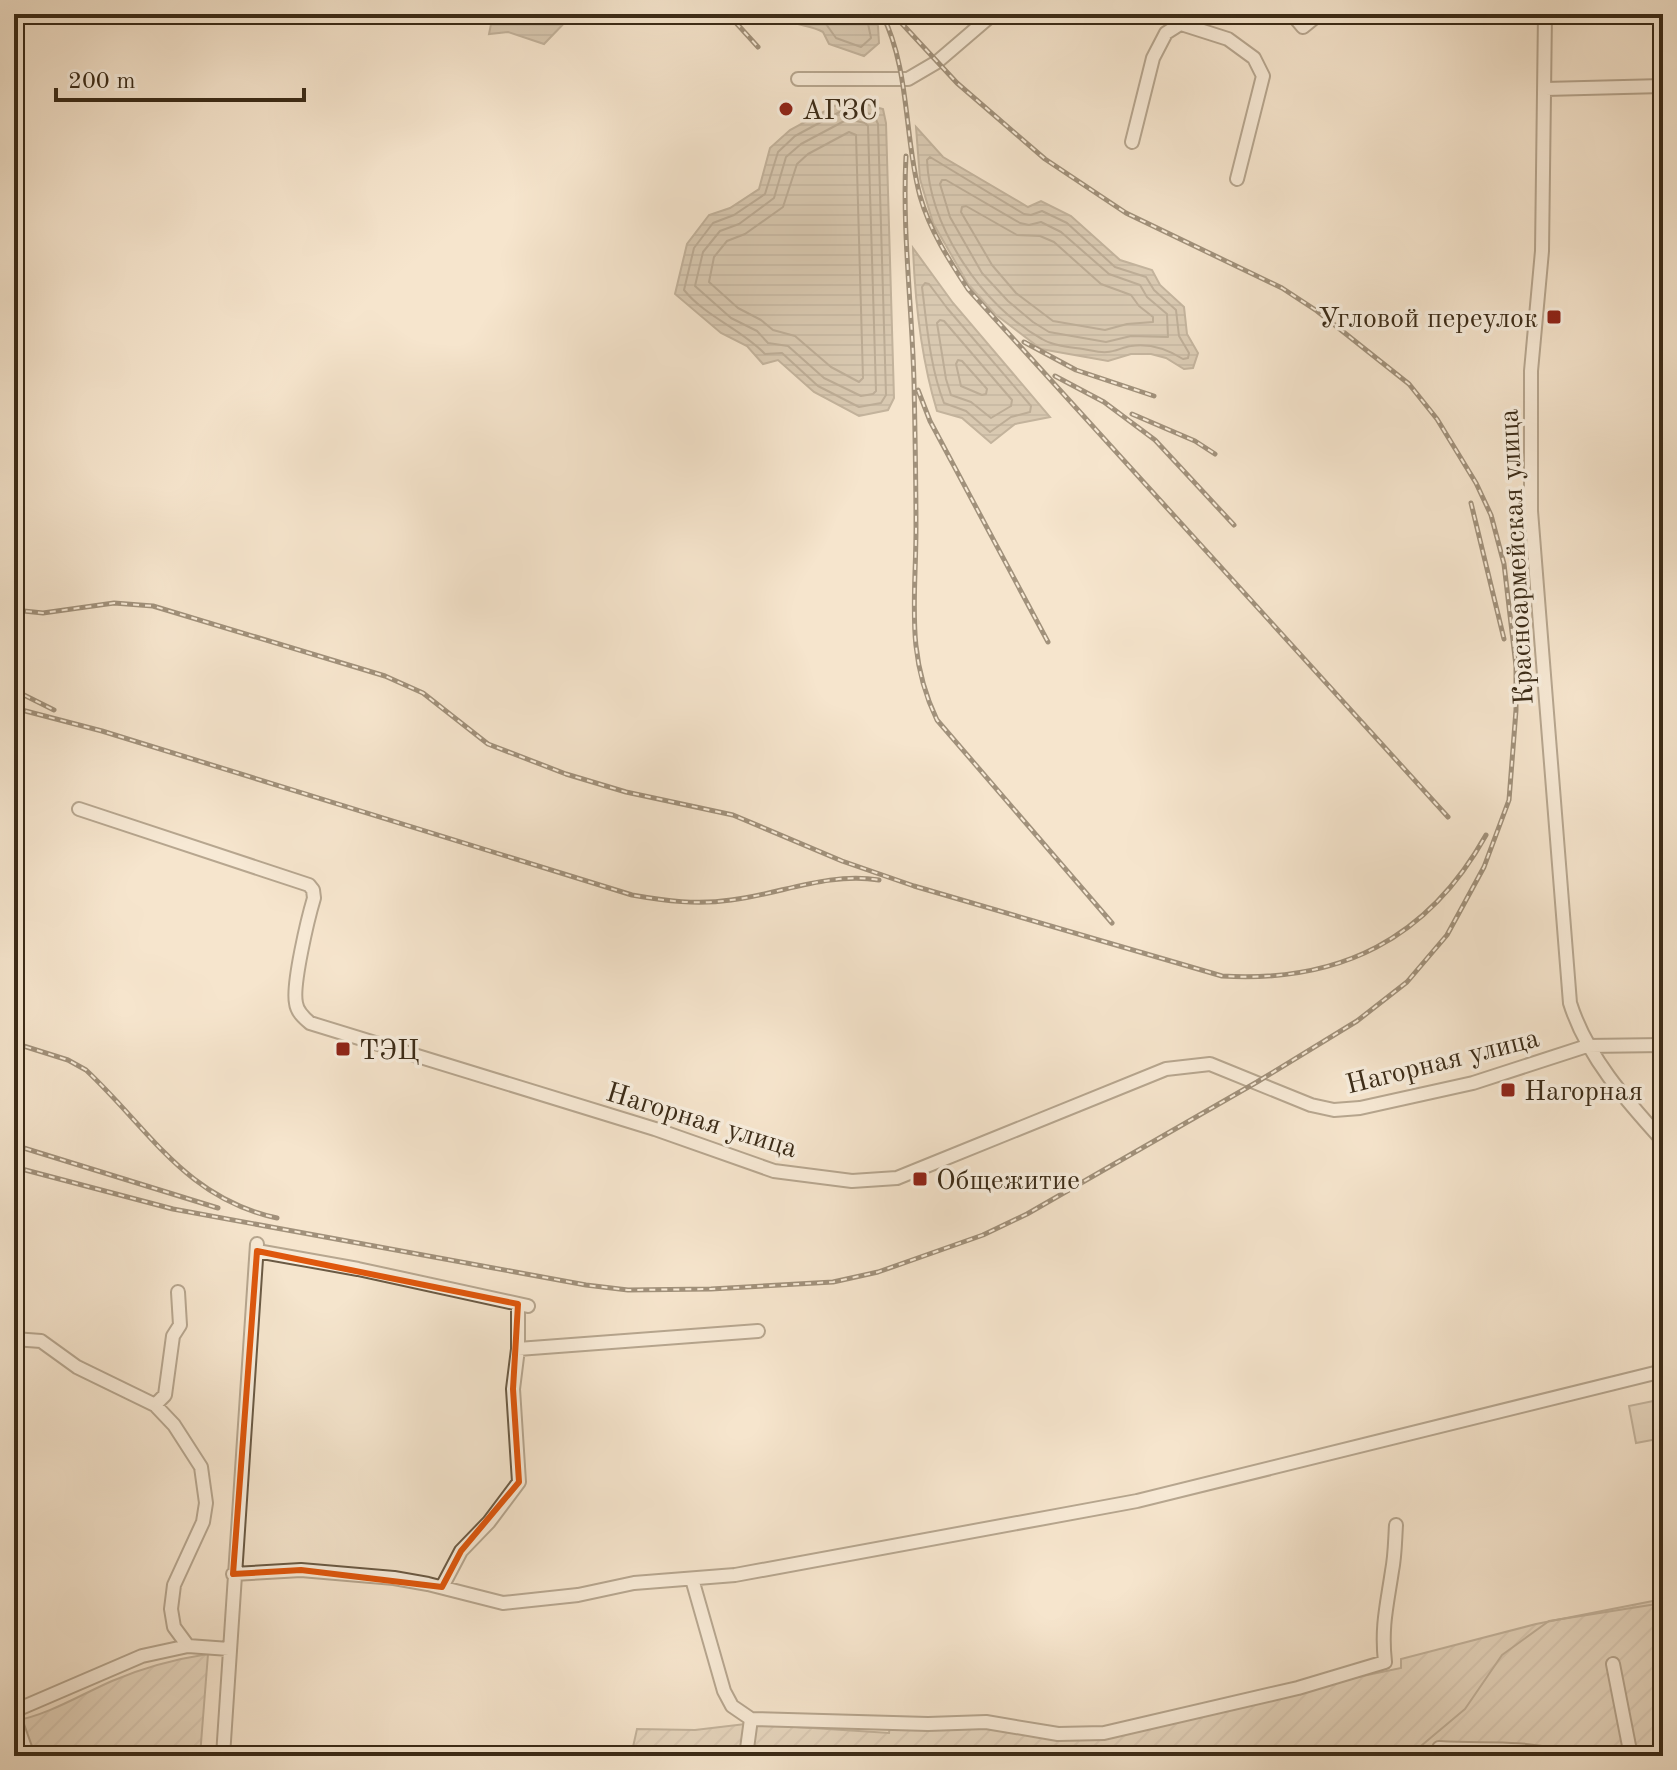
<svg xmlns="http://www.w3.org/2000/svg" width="1677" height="1770" font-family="'Old Standard TT',serif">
	<defs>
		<pattern id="garden-furrows" width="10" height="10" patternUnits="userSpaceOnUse" patternTransform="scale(2)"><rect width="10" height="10" fill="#d5c5ae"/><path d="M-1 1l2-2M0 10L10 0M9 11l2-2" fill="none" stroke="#b8a995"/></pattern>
		<pattern id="water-rules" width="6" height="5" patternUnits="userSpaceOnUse" patternTransform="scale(2)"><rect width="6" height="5" fill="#b6a68f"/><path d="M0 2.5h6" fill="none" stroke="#958774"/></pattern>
	</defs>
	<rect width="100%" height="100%" fill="#f5e5cd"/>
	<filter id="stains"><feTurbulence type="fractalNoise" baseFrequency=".0025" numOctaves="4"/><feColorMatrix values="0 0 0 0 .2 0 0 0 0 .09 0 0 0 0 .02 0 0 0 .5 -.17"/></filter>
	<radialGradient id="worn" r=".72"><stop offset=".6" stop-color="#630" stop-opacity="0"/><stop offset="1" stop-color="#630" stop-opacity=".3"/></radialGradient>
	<path fill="#d5c5ae" stroke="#887862" stroke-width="2" d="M1663,1399V1438L1636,1443L1629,1406Z"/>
	<path fill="url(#garden-furrows)" stroke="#887862" stroke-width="2" d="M1663,1599V1756H631L637,1729L695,1730L754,1723H796L797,1727L889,1733L890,1725L979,1724L1078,1736L1401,1668V1659L1536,1624Z
		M208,1654L200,1756H14V1721C48,1715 80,1695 112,1681C142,1668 176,1659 208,1654Z"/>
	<path fill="url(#water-rules)" stroke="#85755f" stroke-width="2" d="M493,14H573L544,44L508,32L489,34Z
		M781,14H872L878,26L879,43L864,56L829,44L823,32C810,25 796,26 782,18Z
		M847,99L883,109L886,123L894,398L888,410L859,416L814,392L778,360L763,364L747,346L721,333L675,294L687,244L709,215L730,208L759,189L770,148L790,130Z
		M916,127L943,157L1028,207L1041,201L1071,216L1120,260L1152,270L1160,285L1184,307L1187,334L1198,353L1193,368L1184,369L1166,358L1151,354H1131L1108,361L1041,349L995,314L968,284L933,223L920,179Z
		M913,248L953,303L1050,417L1015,424L991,443L962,418L937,411C921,358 915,303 913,248Z"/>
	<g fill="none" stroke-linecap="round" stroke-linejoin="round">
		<path stroke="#786853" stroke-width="2" d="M791,14L826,24L836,38L861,47L871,38L866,14
			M847,108L874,115L878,124L886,395L881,403L859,407L818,386L782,353L765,354C741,329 706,317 684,290L694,248L713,223L734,215L765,194L778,152L795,136Z
			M848,119L865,123L868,126L876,391L873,394L861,396L824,378L788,346L768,343L757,331L731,318L695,286L703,252L720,231L739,224L774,198L786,157L801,144Z
			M849,132L856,135L863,378L859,382L831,367L795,336L773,330L761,320L738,308L709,282L714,257L727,241L745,234L783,207L797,164L808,154Z
			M930,157L1024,214L1031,215L1042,211L1067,223L1115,267L1146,277L1154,290L1176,310L1179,336L1189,353L1188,358L1183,359C1167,349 1150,343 1131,346C1123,347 1115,352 1107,352C1100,353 1090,350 1083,349C1070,347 1053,346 1042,339C982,306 930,228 927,160Z
			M942,180H946L1020,223L1029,225L1041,222L1061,232L1109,274L1140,285L1147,297L1167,314L1168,337L1131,336L1106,342L1049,332L1033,322L1008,301L982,273L950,217L940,184Z
			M966,206L1017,235L1040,236L1054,242L1101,284L1131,295L1139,306L1153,317V322L1127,324L1105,330L1053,321L1016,293L992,265L961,212L962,207Z
			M925,283L929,284L947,308L1031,406L1030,412L1011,417L990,432L966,411L944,403C930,367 927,326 922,287Z
			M940,320L944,321L1012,400L1011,406L991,418L971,402L951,395L946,379L937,323Z
			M958,360L962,361L987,389L986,394L982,395L961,386L956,364Z"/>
		<path stroke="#85755f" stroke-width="2" d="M1353,1756H1362
			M1409,1756L1465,1709L1502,1655L1549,1621L1663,1603"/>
		<g stroke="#6a5a44" stroke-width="16">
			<path id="minor" d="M1292,14L1303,27L1319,14
				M1545,14L1542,251L1531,371V511L1570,1003C1587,1057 1626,1100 1663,1141
				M1181,24L1228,39L1254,58L1263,76L1237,179
				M798,79H908L937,62L993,14
				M1545,89L1663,86
				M1132,142L1153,58L1166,33L1196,14
				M79,809L309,885L313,890L314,898C308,918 292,985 296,1003C297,1012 304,1018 310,1023L655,1129L774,1171L852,1181L897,1178L1166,1069L1210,1064L1311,1105L1334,1110L1360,1108L1473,1083L1587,1046L1663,1045
				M257,1251L358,1269L528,1306
				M14,1339L41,1341L77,1367L155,1405L174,1425L201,1467L206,1503L203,1522L174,1585L171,1609L174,1627L188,1646
				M518,1349L758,1331
				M155,1405L165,1395L173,1336L180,1325L178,1292
				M233,1574L301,1570L394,1578L428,1584L503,1603L578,1595L634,1583L735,1575L1137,1501L1663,1371
				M692,1579L724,1691L732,1706L751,1719
				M442,1587L461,1551L489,1522L519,1482L513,1389L518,1349V1304
				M1613,1664L1631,1756
				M14,1711L142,1656L188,1646L229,1649
				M14,1717L28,1756
				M1439,1748C1481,1751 1515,1746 1557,1756
				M223,1756L257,1244
				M746,1756L751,1719L928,1724L986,1722L1058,1734L1104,1733L1298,1688L1385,1662C1381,1627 1387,1605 1392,1571C1395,1556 1395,1541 1396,1525"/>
		</g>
		<use href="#minor" stroke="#f8eede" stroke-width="12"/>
		<g stroke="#3b2b17" stroke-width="5">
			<path id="rail" d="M728,14L758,47
				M882,14C910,69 904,137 920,196C930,231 949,260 968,289L1448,817
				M906,156C902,231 912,306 914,382C915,430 916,479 916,528C916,599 905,653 937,720L1112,923
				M1024,342L1076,370L1154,396
				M1055,376L1104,402L1155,440L1234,525
				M918,390L930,421L1048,642
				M1132,414L1195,441L1215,454
				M1471,503L1504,639
				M14,610L43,613L114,603L153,606L385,676L423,693L488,744L566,774L626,792L733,815L842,861L914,886L1222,976C1340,983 1428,939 1486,835
				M14,690L54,710
				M14,708L102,731L632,895C666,901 697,905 731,900C781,894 827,872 879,880
				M14,1043L68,1060L86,1070C150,1130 185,1198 277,1218
				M14,1145L218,1208
				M14,1167L173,1209L586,1285L628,1290L711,1289L833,1282L878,1272L983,1235L1027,1214L1257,1082L1357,1021L1407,982L1447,935L1484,867L1509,800L1516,710V666L1504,564L1491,515L1476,483L1437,419L1409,384L1317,311L1282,288L1126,213L1045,159L957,83L893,14"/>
		</g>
		<use href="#rail" stroke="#f8eede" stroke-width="2" stroke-dasharray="6" stroke-linecap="butt"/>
	</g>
	<path d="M0 0H1677V1770H0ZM257,1251L518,1304L513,1389L519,1482L461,1551L442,1587L301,1570L233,1574Z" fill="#f5e5cd" fill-opacity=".55" fill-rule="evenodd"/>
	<path fill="none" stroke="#df570d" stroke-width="6" stroke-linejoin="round" d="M257,1251L518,1304L513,1389L519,1482L461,1551L442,1587L301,1570L233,1574Z"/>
	<g fill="#8f2418" stroke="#f8eede" stroke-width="3">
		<circle cx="786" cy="109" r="8"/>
		<rect x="1546" y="309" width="16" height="16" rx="4"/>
		<rect x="335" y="1041" width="16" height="16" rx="4"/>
		<rect x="1500" y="1082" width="16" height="16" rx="4"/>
		<rect x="912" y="1171" width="16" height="16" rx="4"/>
	</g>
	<g text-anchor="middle" stroke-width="7" stroke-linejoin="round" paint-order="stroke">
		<g font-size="28" fill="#3b2b17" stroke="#f8eede" text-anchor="start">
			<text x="802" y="119">АГЗС</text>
			<text x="1538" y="327" text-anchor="end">Угловой переулок</text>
			<text x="359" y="1059">ТЭЦ</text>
			<text x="1524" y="1100">Нагорная</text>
			<text x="936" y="1189">Общежитие</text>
		</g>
		<g font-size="28" fill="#3b2b17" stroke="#f8eede">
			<text transform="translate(1515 557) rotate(-93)" y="10">Красноармейская улица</text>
			<text transform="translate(1442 1060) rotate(-14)" y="10">Нагорная улица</text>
			<text transform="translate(702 1119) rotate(17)" y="10">Нагорная улица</text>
		</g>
	</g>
	<rect width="1677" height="1770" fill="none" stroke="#f5e5cd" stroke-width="48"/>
	<rect x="16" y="16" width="1645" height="1738" fill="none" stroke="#3b2b17" stroke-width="4"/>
	<rect x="24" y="24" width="1629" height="1722" fill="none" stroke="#3b2b17" stroke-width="2"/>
	<path d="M56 88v12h248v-12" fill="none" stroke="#3b2b17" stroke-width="4"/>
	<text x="68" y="88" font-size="24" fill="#3b2b17" stroke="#f8eede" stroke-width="6" paint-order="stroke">200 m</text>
	<rect width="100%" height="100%" filter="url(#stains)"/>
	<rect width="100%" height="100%" fill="url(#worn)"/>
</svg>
